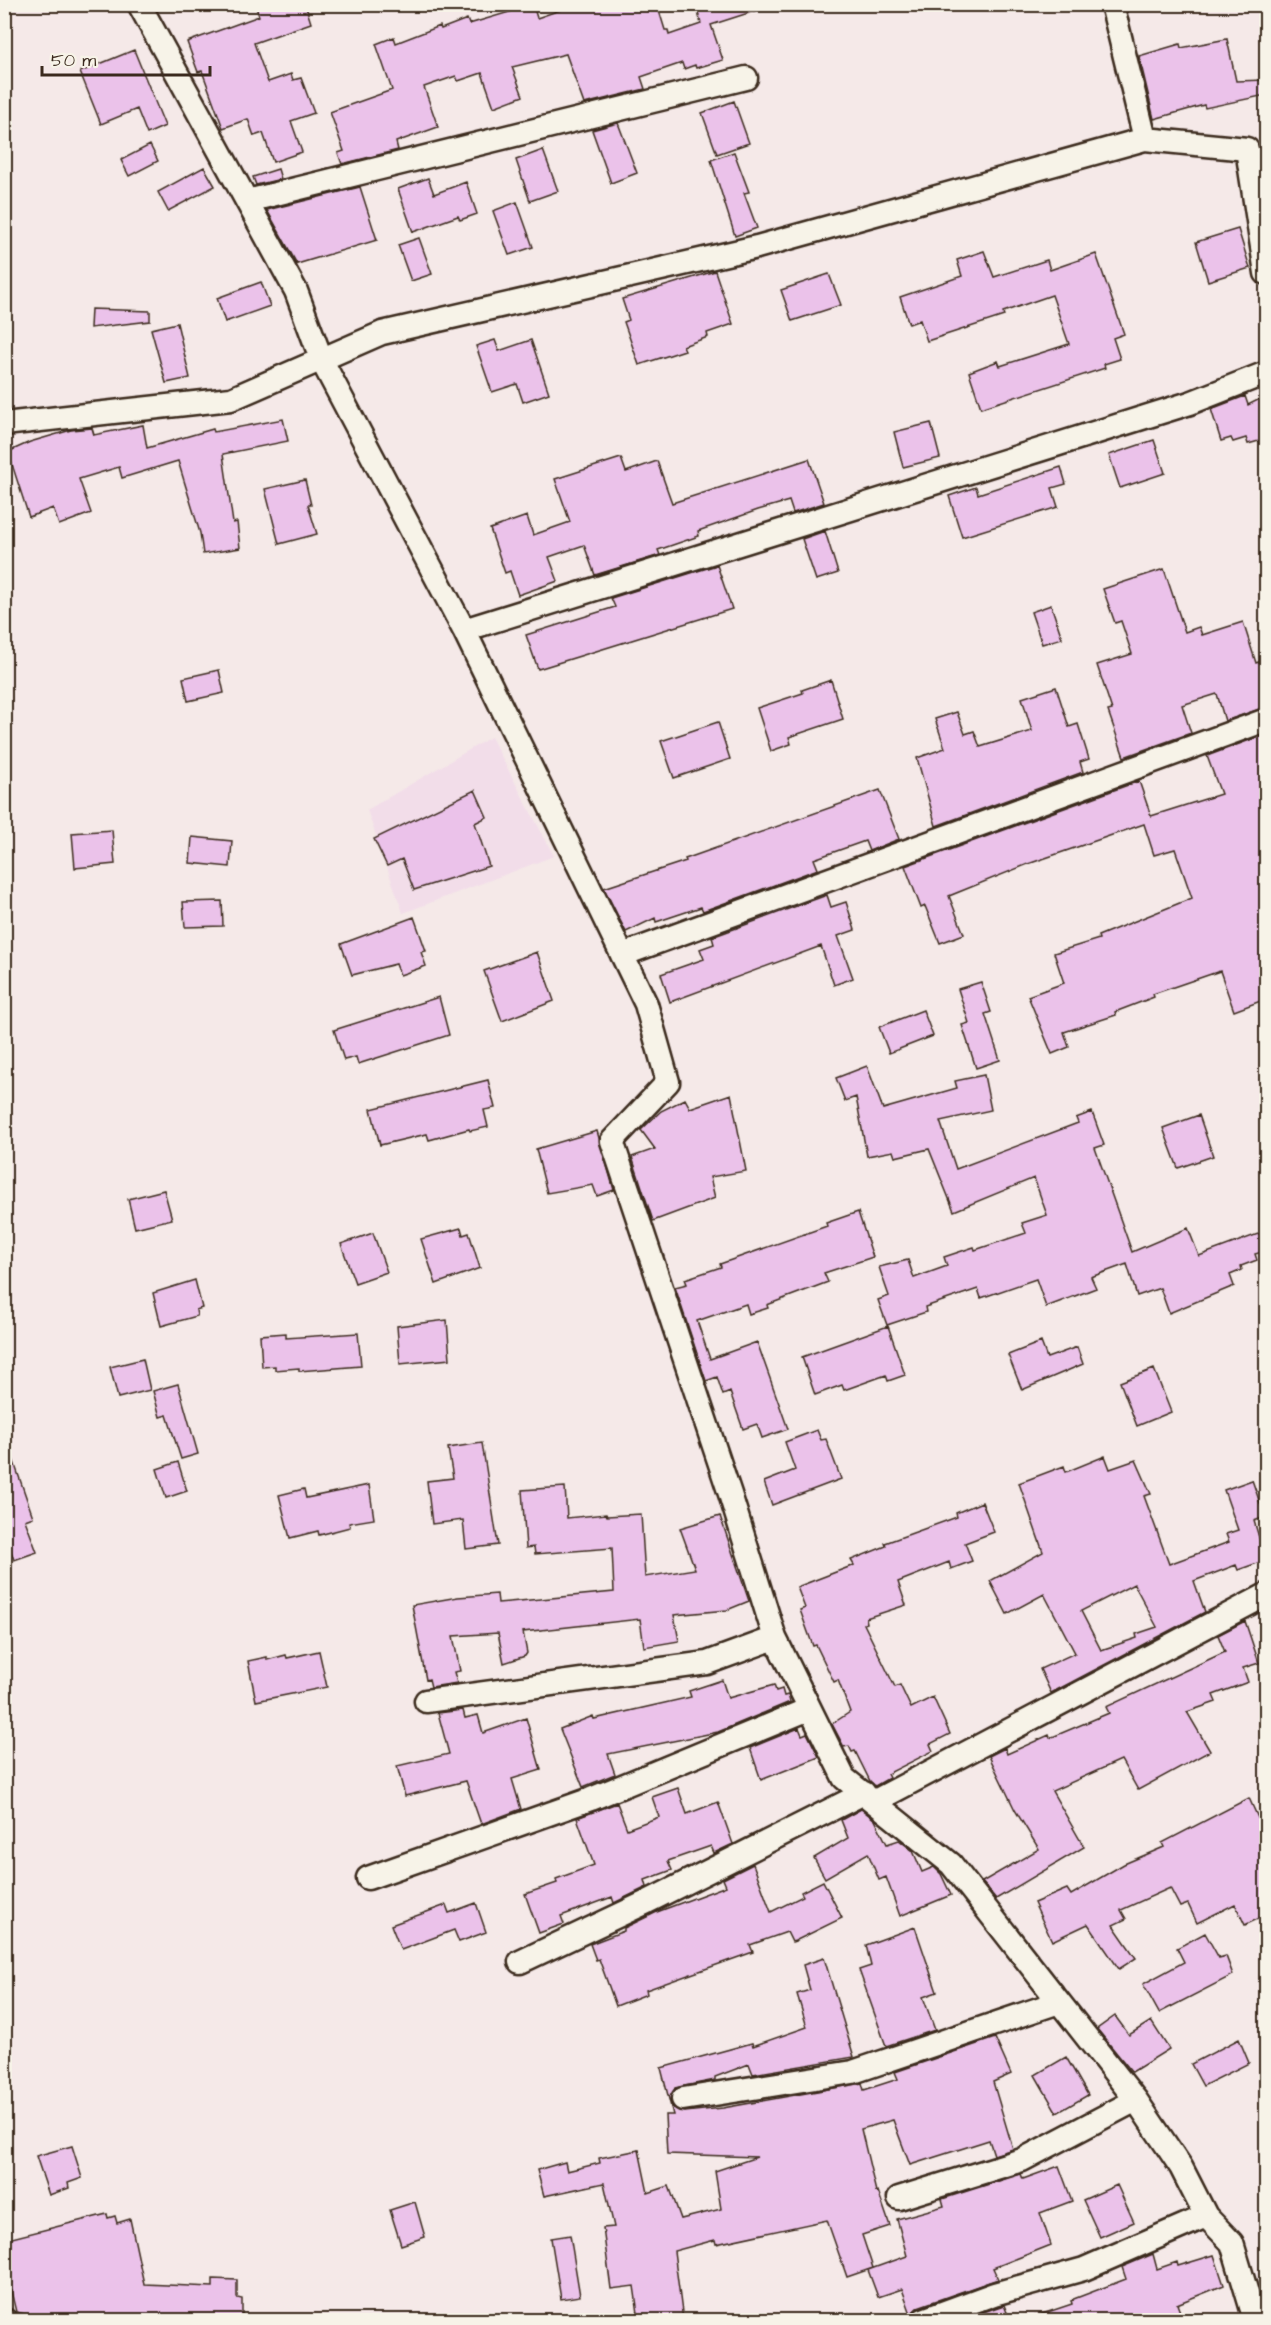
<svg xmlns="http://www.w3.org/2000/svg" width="1271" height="2325" font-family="'Architects Daughter',sans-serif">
	<rect width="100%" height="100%" fill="#f5e9e8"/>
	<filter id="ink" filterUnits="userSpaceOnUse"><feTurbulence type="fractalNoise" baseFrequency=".0167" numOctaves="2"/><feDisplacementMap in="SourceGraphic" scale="12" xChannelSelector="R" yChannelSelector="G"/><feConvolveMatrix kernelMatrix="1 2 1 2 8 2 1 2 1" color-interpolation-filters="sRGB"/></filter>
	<g filter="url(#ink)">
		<path fill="#f2dde9" d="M491,737L554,856L403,913L367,810Z"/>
		<path fill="#ebc2ea" stroke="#3b2a1e" stroke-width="1.5" fill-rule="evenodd" d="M255,4H305L311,23L254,43L268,82L291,74L293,80L301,78L314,113L291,121L302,152L273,162L263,133L254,136L248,119L223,128L202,71L198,72L187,42L259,16Z
			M577,4H657L665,30H668L669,35L701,24L696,4H763L764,8L711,25L723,60L696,68L695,65L684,69L682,63L641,77L645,89L584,104L566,54L512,67L523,96L494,107L482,73L458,81L456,76L424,87L438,127L396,142L398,150L342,164L338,153L344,151L330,112L392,90L376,44L394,37L396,43L440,26L441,29L467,19L469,24L533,5L537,18Z
			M1227,39L1236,81L1266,80V95L1205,108L1204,105L1154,119L1139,56L1180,44L1181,48Z
			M134,50L165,126L147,134L137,109L101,124L80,72Z
			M734,101L749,143L717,154L702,113Z
			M618,123L637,173L611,183L592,130Z
			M150,145L158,161L129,176L121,160Z
			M543,150L558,191L530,201L516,160Z
			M734,152L749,192L744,193L757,228L735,236L711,160Z
			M204,167L215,186L168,211L158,192Z
			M278,169L281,179L256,185L253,177Z
			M428,178L434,194L466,182L477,214L460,220L458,216L413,232L398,189Z
			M360,187L377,240L297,264L267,210Z
			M517,202L533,247L509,255L493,211Z
			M1238,229L1250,268L1208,281L1196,242Z
			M419,238L432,274L411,281L398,245Z
			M984,251L994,277L1047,260L1050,270L1096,254L1124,334L1113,338L1120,359L1104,364L1105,368L981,408L969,372L998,361L1000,366L1069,344L1052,295L1003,312L1004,316L927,341L920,320L909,324L900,297L962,276L957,260Z
			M715,271L733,324L707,333L708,337L683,346L685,350L639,365L624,322L629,320L622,299Z
			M829,274L841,305L792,321L781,290Z
			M261,282L270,306L225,322L217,298Z
			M91,309L150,311V321L90,328Z
			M177,323L190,378L166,383L151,329Z
			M495,340L499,351L531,340L549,393L523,402L517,384L492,392L476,346Z
			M1245,396L1248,405L1266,396V439L1248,444L1246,438L1233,442L1231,438L1221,441L1211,409Z
			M283,419L288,441L223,454L233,523L237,522L240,548L203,554L200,533L178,461L122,478L119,467L79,479L91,513L59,525L53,508L29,517L8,452L30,442L71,430L92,428L94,435L143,425L147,448L213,429L214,432Z
			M931,423L940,458L903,467L894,432Z
			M1154,440L1165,473L1120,488L1109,455Z
			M621,458L626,472L657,461L672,503L809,459L824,503L793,513L789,501L758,510L698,531L699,536L658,550L660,555L595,575L584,545L549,557L558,581L518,595L510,571L505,573L490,529L527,516L533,535L570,522L555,479Z
			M1061,467L1066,484L1052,488L1058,507L962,537L949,496L976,487L978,494Z
			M305,480L311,505H308L317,534L279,544L265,489Z
			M825,531L838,573L816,580L802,539Z
			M717,565L732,609L538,669L526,635L615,607L611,598Z
			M1164,569L1185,632L1199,627L1202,635L1243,622L1256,663L1266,659V707L1225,721L1217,694L1182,705L1191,733L1124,757L1108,711L1112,710L1097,665L1132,654L1121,621L1115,623L1103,589Z
			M1051,605L1062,638L1042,644L1031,612Z
			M219,670L224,693L188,701L183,678Z
			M831,680L843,719L789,737L791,744L771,751L757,708L803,693L802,690Z
			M1056,687L1069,727L1078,724L1089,759L1080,762L1083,772L936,826L917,758L945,748L935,719L957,712L965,734L974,731L980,747L1032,731L1022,698Z
			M718,722L730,759L674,778L661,741Z
			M1266,734V999L1234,1011L1220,971L1153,994L1154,997L1115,1012L1116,1015L1064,1032L1069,1047L1052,1054L1028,996L1064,983L1054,953L1099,939L1098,936L1192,898L1175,849L1154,855L1144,824L1028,864L949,896L964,934L940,943L925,906L921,908L905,866L1139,781L1151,816L1221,794L1207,756Z
			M475,790L487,817L475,823L489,866L414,890L402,859L387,866L374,839Z
			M880,790L899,839L869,851L865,841L814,859L818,869L703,911L701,907L656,922L655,918L626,932L604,888L686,861L685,859Z
			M112,830L115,864L75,868L72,833Z
			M192,837L232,841L230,867L190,863Z
			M827,895L831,907L846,902L855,930L838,936L853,978L834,985L821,946L670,1002L661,974L704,959L700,949L714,944L712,937Z
			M222,901L223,926L185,927L183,902Z
			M414,917L426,951L421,952L426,966L400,975L396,964L352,975L341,944Z
			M537,952L554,1001L502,1021L484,971Z
			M981,982L991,1012L985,1014L1000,1060L976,1068L962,1025L969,1023L958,989Z
			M439,997L449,1035L358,1064L356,1057L344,1060L334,1030Z
			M923,1010L933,1036L889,1053L879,1027Z
			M867,1066L883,1109L957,1088L955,1081L984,1075L991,1110L940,1121L956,1169L1078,1123L1076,1118L1092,1112L1104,1145L1095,1148L1132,1252L1188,1228L1199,1256L1266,1231V1251L1255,1254L1257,1260L1241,1266L1242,1270L1230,1275L1234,1286L1169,1313L1160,1288L1137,1296L1127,1264L1091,1277L1096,1288L1046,1307L1036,1279L981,1298L978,1289L925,1307L926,1312L887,1325L878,1300L889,1296L879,1267L908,1260L914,1278L947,1266L944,1257L974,1247L975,1250L1026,1233L1022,1223L1047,1215L1034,1178L954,1211L929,1149L895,1157L893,1151L867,1156L856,1097L845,1101L836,1078Z
			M488,1080L495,1108L484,1110L488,1127L470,1131L469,1129L429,1140L427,1134L380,1145L371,1109Z
			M731,1094L746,1171L710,1177L715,1198L653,1221L632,1157L655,1149L641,1130L661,1111L685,1099L690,1108Z
			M1199,1115L1213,1156L1178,1168L1163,1128Z
			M597,1131L614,1190L597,1196L593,1185L547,1193L536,1149Z
			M164,1190L172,1219L135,1228L128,1199Z
			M858,1212L873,1257L824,1273L828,1282L767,1305L768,1308L749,1314L746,1304L697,1321L710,1359L757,1342L788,1429L762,1438L757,1424L743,1429L730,1392L723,1395L717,1377L706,1381L675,1287L687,1284L685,1279L721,1267L720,1264L827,1226L826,1223Z
			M461,1228L463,1235L469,1233L480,1268L436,1284L421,1239Z
			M373,1233L387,1272L355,1283L341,1244Z
			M195,1280L202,1308L196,1310L197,1316L161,1326L153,1293Z
			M447,1320L450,1359L400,1364L397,1326Z
			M888,1326L905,1375L888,1381L886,1375L844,1390L842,1385L815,1395L802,1357Z
			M286,1333V1338L358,1333L361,1366L299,1371V1368L275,1370V1366L262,1367L260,1335Z
			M1041,1342L1047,1358L1077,1347L1083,1364L1022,1390L1008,1355Z
			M143,1359L150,1390L118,1398L110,1367Z
			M1154,1369L1171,1412L1137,1426L1120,1382Z
			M178,1384L198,1454L181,1459L167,1415L160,1417L153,1391Z
			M817,1430L821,1440L826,1439L841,1479L772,1505L764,1482L795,1470L785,1442Z
			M7,1442L33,1517L25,1520L37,1552L14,1560L4,1532V1443Z
			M482,1443L498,1545L466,1549L463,1520L432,1524L427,1481L453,1478L448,1448Z
			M1105,1456L1110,1469L1136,1460L1151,1494L1144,1496L1169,1564L1229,1542L1226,1534L1238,1530L1224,1490L1252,1480L1265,1517L1254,1521L1266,1560L1238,1570L1236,1565L1194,1581L1205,1612L1051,1693L1040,1669L1075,1653L1044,1594L1007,1614L990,1581L1043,1552L1019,1483L1064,1466L1066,1472ZM1134,1584L1157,1627L1136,1634L1137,1638L1101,1650L1081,1611Z
			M178,1462L187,1491L166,1498L157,1469Z
			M369,1485L374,1519L349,1523L350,1527L319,1535L318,1531L290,1538L279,1495L304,1489L306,1498Z
			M565,1487L567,1518L606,1514L607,1516L641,1514L645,1577L695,1569L680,1528L720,1516L749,1601L727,1610L674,1615L679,1641L644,1647L640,1619L523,1632L527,1653L525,1656L504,1663L498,1633L453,1636L460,1671L454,1672L457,1683L431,1687L429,1679L426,1680L412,1605L458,1597L497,1594L498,1603L614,1592L612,1548L535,1554L534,1547L526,1548L522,1490Z
			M982,1502L994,1532L965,1543L972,1561L951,1569L949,1562L898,1582L906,1605L866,1618L867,1623L864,1624L895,1687L900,1685L911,1708L933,1697L950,1734L930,1744L933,1751L887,1774L889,1778L875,1786L870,1781L855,1751L852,1752L849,1746L844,1747L832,1724L850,1712L838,1680L834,1682L816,1645L813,1646L800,1610L805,1608L797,1587L854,1565L851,1560L886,1546L885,1543L957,1517L956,1513Z
			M1245,1621L1259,1663L1243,1668L1248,1682L1213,1695L1216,1702L1187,1712L1210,1751L1138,1790L1121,1760L1052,1791L1084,1847L996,1899L982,1882L1039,1849L1015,1810L989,1756L1005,1748L1007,1754L1049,1735L1050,1738L1109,1713L1106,1707L1225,1652L1218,1635Z
			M319,1651L327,1687L256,1701L248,1661L267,1657V1660L286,1655L287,1658Z
			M722,1680L728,1698L774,1685L776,1691L782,1689L784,1696L788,1695L790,1702L718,1732L608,1754L615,1774L583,1787L560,1729L593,1716L594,1719L691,1697L689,1691Z
			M463,1710L465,1718L478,1715L483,1733L526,1718L541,1770L512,1779L521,1809L481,1824L466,1781L405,1796L397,1766L449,1754L438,1713Z
			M799,1728L802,1735L807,1733L819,1757L761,1780L750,1748Z
			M678,1788L687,1814L718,1802L733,1844L714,1853L711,1846L668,1861L672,1870L645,1880L647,1887L614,1903L612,1897L561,1916L564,1924L539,1933L525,1894L557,1883L556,1879L594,1865L577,1818L617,1803L627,1829L659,1817L652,1797Z
			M1249,1798L1259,1820L1266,1817V1915L1245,1925L1235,1904L1197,1923L1188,1904L1180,1907L1170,1888L1121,1910L1126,1919L1113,1925L1136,1958L1119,1969L1088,1924L1052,1941L1034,1903L1067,1889L1071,1895L1124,1864L1164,1847L1162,1843Z
			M861,1809L875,1820L887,1844L899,1840L913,1851L922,1872L934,1867L941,1874L951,1895L900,1916L886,1877L879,1880L868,1853L825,1878L814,1858L848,1838L841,1820Z
			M753,1864L771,1912L803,1896L801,1892L823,1881L842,1918L795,1941L792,1942L787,1932L750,1945L753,1952L646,1990L647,1994L616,2006L599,1959L596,1960L590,1944L624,1931V1928L657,1912L726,1886L723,1879Z
			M476,1903L486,1932L459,1942L454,1930L401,1950L391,1925L446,1905L449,1913Z
			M915,1927L937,1992L923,1997L935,2030L886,2046L859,1970L871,1966L866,1945Z
			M1205,1933L1219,1958L1226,1956L1233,1975L1159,2013L1143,1984L1184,1962L1177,1948Z
			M824,1958L854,2057L753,2074L749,2064L715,2077V2080L675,2088L670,2101L673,2108L685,2112L723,2108L862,2083L864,2090L898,2079L895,2072L995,2038L1011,2074L993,2082L1013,2149L994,2155L989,2140L910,2165L893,2120L861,2129L876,2192L878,2191L890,2226L862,2235L873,2268L847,2277L827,2220L716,2244L715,2240L674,2251L683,2320H639L634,2286L611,2289L603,2228L614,2227L604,2183L544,2196L537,2170L565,2162L567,2171L600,2163L599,2158L639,2150L648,2193L669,2186L681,2219L721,2209L715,2171L757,2157L667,2154L665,2115H673L661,2068L752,2043L753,2046L807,2027L797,1994L810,1990L803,1965Z
			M1115,2016L1129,2035L1151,2021L1169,2049L1132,2072L1097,2029Z
			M1239,2039L1249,2063L1203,2086L1191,2064Z
			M1066,2057L1088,2095L1057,2113L1035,2075Z
			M72,2146L82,2178L68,2183L69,2188L49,2195L36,2156Z
			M1059,2166L1072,2201L1040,2213L1051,2245L993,2268L998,2279L918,2307L911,2314L902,2289L878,2297L868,2270L907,2256L897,2219L944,2206L942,2199L1021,2174L1023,2179Z
			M1117,2185L1134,2222L1100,2237L1083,2200Z
			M415,2202L425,2237L401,2245L390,2210Z
			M107,2214L108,2218L115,2216L117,2223L130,2219L144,2284L213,2287V2279L237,2280V2298L242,2299V2320L153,2318L152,2320H50L16,2312L4,2262V2240Z
			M570,2235L580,2296L561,2299L551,2238Z
			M1153,2254L1157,2269L1177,2262L1178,2266L1214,2255L1224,2285L1177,2304L1183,2320H1033V2317L1072,2304L1071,2300L1126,2279L1122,2267Z
			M1004,2305L1010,2320H961L998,2307Z"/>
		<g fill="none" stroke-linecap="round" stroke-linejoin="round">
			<g stroke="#3b2a1e" stroke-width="27">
				<path id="minor" d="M139,4L296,291L322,361L464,630L646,1004L668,1082L612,1141L730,1494L775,1638L844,1778L951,1864L1136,2100L1181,2167L1206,2216L1232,2243L1255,2320
					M1112,4L1145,139L1247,149L1266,273
					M247,201L746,78
					M4,424L231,399L382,333L757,247L1145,139
					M464,630L1190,403L1266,373
					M622,955L1266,720
					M426,1701L707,1663L775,1638
					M875,1801L1266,1595
					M368,1878L591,1799L809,1709
					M520,1962L647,1902L864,1793
					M683,2099L853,2072L1059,2002
					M899,2198L1022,2160L1136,2100
					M4,2320H5
					M923,2320L994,2294L1084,2269L1206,2216"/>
			</g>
			<use href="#minor" stroke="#f7f3e8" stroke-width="22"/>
		</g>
	</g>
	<rect width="1271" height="2325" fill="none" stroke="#f7f3e8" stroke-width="24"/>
	<rect x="12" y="12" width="1247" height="2301" fill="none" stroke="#3b2a1e" stroke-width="2" filter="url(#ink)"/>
	<path d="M42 66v9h168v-9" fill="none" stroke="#3b2a1e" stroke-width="3"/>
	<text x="51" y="66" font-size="18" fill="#3b2a1e" stroke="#f7f3e8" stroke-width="4.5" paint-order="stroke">50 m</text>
</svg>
